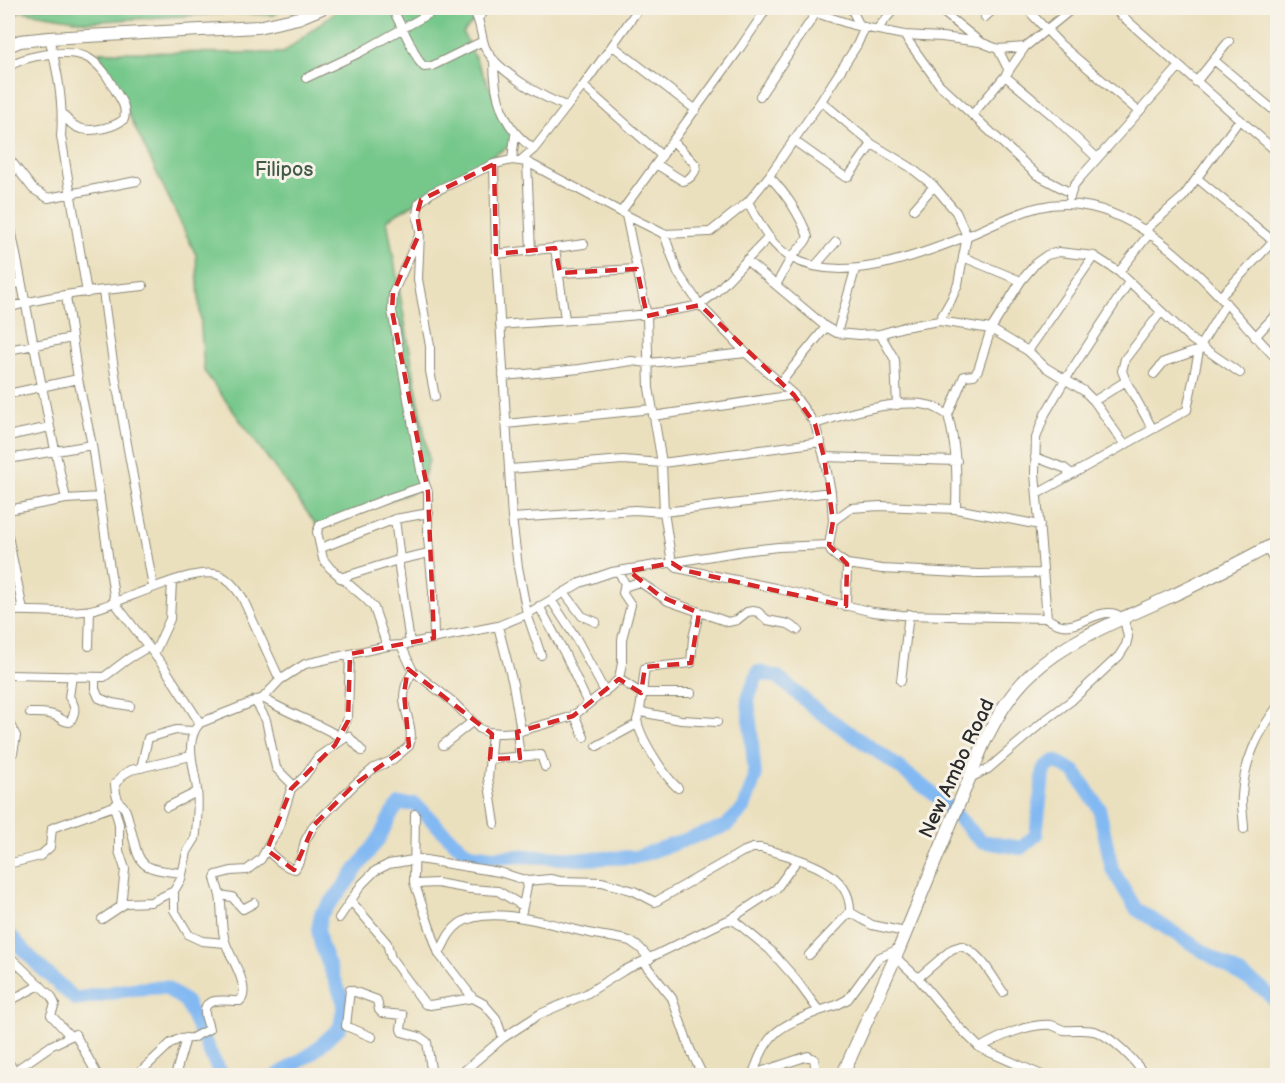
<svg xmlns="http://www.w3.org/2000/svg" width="1285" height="1083" font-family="'Balsamiq Sans',sans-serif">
	<rect width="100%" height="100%" fill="#f7f3e8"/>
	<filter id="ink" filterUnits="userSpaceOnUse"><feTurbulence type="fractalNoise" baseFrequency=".0167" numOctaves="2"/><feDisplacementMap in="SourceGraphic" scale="12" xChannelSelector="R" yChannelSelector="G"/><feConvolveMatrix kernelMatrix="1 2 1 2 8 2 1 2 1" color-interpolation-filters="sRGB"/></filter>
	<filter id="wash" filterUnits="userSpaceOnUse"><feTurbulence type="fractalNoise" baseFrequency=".008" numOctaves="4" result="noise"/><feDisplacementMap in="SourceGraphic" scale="24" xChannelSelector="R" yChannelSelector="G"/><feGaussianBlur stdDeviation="1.35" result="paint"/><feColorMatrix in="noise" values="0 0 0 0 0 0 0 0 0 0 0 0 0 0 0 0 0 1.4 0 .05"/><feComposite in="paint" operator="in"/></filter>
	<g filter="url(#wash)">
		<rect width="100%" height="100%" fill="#ebe0be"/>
		<path fill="#74c78a" stroke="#50795a" stroke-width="1.5" d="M8,8H284L274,15L229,13L87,22L21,11L8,20Z
			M340,8H486L463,33L516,142L387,220L429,460L420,489L318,527L204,371L196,255L99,52L283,53Z"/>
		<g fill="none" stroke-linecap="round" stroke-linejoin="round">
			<path stroke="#83b9f2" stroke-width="14" d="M8,933L39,966L75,999L133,989L165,987L186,1002L216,1065L223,1076
				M276,1076L311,1054L340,1027L344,1003L321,945L318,929L321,914L342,889L378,840L391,815L399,804H415L452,840L469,854L494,857L525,856L580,859L636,857L726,826L744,808L755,777L748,699L758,672L778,677L815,709L888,759L941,800L981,841L1021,848L1036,835L1044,768L1055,761L1075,772L1099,808L1112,869L1136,909L1262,988L1278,1004
				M1276,1076L1278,1072"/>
		</g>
	</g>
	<g filter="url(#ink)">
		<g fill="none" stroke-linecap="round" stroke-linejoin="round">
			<g stroke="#8b8674" stroke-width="10">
				<path id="street" d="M392,8L419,61L424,67L432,66L483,41
					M472,8C481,20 480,33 485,47C495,70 543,98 566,106
					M801,8L853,25L904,35L942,37L980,42L998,49L1025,47L1073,8
					M851,8L860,26
					M938,8L980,42
					M1026,8L1060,44L1139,112
					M1113,8L1278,153
					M479,17L488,8
					M985,17L995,8
					M878,28L895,8
					M904,35L939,84L1037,175L1071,193
					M49,38C58,71 64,103 61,136L87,293
					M613,46L696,110
					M998,49L1009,71
					M494,60C494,97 502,127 534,149
					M1215,61L1278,114
					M8,67C25,55 69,48 88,58C101,65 108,77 115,90C121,100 127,107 124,119C115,127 94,132 82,129C73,127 68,121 63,114
					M1005,76L1053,116L1097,158
					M306,78L359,53L439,8
					M1196,82L1229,41
					M583,86L662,156
					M760,96L816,13
					M821,101L872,144L910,167L934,186L956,212L967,236L958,284L951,300L939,321
					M972,115L1005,76L1025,47
					M793,140L845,177L849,176L872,144
					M8,157L33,189L48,198L137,181
					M512,160L515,135
					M520,161L534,149L583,86L639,8
					M527,162L531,251
					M494,164L496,254L512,518L518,567L527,614L541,655
					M656,164L683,181C690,180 697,171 696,165L673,141
					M769,176C786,194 799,212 808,237L805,242L791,258L776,285
					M1198,179L1278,245
					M1070,197L1074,185L1079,179L1179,67
					M748,202C759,222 771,247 792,258C842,285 918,256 967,236C1012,218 1040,196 1091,207C1167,224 1226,307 1278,360
					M914,209L934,186
					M8,214L50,427L66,499
					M624,214L664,234L710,232L714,229L748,202L769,176L821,101L857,45L865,27
					M626,215L647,316L649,388L662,463L664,512L672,563L677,568L775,588L873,612L902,615L1047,618C1073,638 1089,611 1111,613C1115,613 1120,616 1124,619L1128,637L1126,645L1119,656L1071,701L1044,721L988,769L968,779
					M1145,230L1183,197L1240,119
					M664,234L678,273L700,305L716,292L769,237
					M418,238L393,293L392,311L422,476L428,492V538L433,591L434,638
					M555,248L584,244
					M496,254L555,248L565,319
					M963,257L1021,281
					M746,260L826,327L837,333L859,335L880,334L904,327L939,321L991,329L1028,351L1045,367L1084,391L1094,401L1124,444
					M815,266L836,242
					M1119,272L1149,234
					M560,273L637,269
					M8,285L20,283
					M103,291C115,390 136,488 153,587
					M66,296L78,379L92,445L115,603L164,667L200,723L263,698L280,680
					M1221,296L1278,236
					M8,308C51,294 98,291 143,286
					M500,325C567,319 634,320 700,305L746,353L794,395L815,424L824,457L831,492L833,521L829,545L831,552L838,558L847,564L882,569L979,574L1043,573
					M837,333L855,270
					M880,334L895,360L897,405
					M1255,337L1278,312
					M8,350L72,338
					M1028,351L1094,256
					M1154,374L1164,362L1199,350
					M503,376L580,369L631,361L649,363L746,353
					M1126,381L1122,371L1125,359L1161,312
					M781,382L826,327
					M8,394L78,379
					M435,397L430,371V346L418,279L420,232L417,214L419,203L431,193L494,164L512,160L527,162L621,212L740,48L767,8
					M1094,401L1126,381L1152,428
					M948,415L964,376L974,375L978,370L991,329L1021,281L1037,262L1047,255L1059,252L1094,256L1119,272L1192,340L1240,373
					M653,416L794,395
					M506,424L652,409
					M815,424C845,414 896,399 927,405C935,406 941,411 948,415C957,449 957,475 956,509
					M8,436L50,427
					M824,457L957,461
					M1035,457L1064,468L1072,474
					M8,459L92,445
					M510,469L623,460L662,463L821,442
					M1037,494L1187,410L1200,346L1226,303
					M8,510L66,499L100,497
					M512,518L635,510L664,512L831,492
					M395,519L400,559
					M833,521L851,508L880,506L956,509L1040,525
					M8,536L23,610
					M321,548L395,519L429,513
					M1267,548L1278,568
					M398,560L410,643
					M340,578L398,560L429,553
					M624,587L636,583H641L668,601L728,622L737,620L747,612L753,611L758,612L767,620L788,624L798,630
					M564,592L582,616L596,622
					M551,600L576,638L605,692
					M539,606L564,652L588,704
					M846,606L847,564
					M8,611C35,609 64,615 91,610C119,604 194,565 219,575C229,579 236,588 242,597L280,680L305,664L387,646L401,645L498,626L527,614L580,583L612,572L743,551L778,547L829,545
					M1047,618L1035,473L1036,438L1045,414L1065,380L1129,282
					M498,626L513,684L521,731
					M401,645L413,671L453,702L480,729L487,732L502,733L517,732L567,718L573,716L610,687L619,679L622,663V639L631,605L623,593L625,584L619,572
					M89,646L90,610
					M387,646L374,608L366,599L330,568L323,559L317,532L320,525L389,498L425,486
					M154,654L170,619L172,582
					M8,675L104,677L128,659L148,647
					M95,678V689L99,698L112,703L130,706
					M619,679L641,693H691
					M901,681L909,614
					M263,698C288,714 317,722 343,739
					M255,700L266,720L276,768L294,786
					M641,712L681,720L717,722
					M30,713C39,713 48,712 56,716C62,719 63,722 70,722C76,712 76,706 69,697L72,676
					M574,714L584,737
					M8,721L16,736L13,753
					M517,732L520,758
					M492,733L488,778L495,824
					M339,737L348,716L350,654
					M443,745L472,722
					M597,746L637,724
					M490,759L541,755L545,767
					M141,768L148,738L176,730L193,731
					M678,788C665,777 640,738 637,720C643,705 642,685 645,668L691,663L693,638L699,613
					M119,802C126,807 127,814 129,822C141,865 134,868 182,873
					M114,806L119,824V851L125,869L121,906
					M167,807L197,792
					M415,814L414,882L439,954
					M1244,829C1244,819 1241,805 1242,796C1244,762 1257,734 1278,706
					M267,850C275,858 285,868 295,869L301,858L305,841L314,825L355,784L374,768L391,761L409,746C416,727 400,708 405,689C406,682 410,677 413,671
					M8,864L40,856L50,847L52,828L114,806L119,802L116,794L115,784L124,774L131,770L191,756
					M416,884L437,883L470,889L498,891L523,906
					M174,891V910L189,935L202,941L225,943
					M220,895L232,897L243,909L254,903
					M351,901L387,943L391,958L425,1004L430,1005L473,998
					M522,911L528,881
					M850,912L872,925L905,932
					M339,918L362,884L375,871L389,864L419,859L499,872L528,881L550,879L560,881L602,882L634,891L655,902L742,852L753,848H761C793,857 852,869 850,912L809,955
					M102,919L126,903L151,902L174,891L181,879L187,852L195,839L196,833C197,819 199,804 197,790C195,768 183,741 200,723
					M729,920L776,889L798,859
					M8,955L51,996L55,1004L51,1015L70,1036
					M895,957L918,978L957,1025L980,1048L1044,1076
					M643,962L672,998L690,1049L703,1076
					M918,978L952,949L961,946C980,952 992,976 1003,992
					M8,1005L13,999L40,985
					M372,1037L346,1026L350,990L377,1000L379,1010L382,1013L403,1015L401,1029L402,1032L420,1037L427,1042L432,1076
					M503,1038L496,1018L484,1004L473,998L439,954C445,943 448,932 459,924C488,903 553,925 585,932C600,936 615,937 630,941L640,948L650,959
					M980,1048C998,1037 1029,1023 1051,1025C1055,1026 1060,1029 1064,1030C1075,1031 1086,1028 1097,1032C1113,1038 1136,1061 1145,1076
					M8,1062L11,1066L12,1076
					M13,1072L52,1045L75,1034L98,1076
					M753,1074C768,1031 778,1027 819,1011
					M751,1075L808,1056L814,1059L817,1076
					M136,1076L171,1043L179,1039L192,1038L209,1029C208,1023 204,1016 205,1010C206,996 230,1002 240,1001C252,989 230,957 226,944C220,929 223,911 220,896C219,890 216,884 215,878L216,875L231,871L247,870L261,859L280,825L291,789L304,777L318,757L348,736L362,751
					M175,1076L186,1038
					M458,1076L503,1038L540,1014L586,994L623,971L723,922L729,920L736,922L770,950L794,977L819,1011L837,1005L848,999L878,958L899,949"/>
			</g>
			<g stroke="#8b8674" stroke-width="14">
				<path id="secondary" d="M8,46L20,41L49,38L258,27L298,18L322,8"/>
			</g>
			<g stroke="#8b8674" stroke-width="14">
				<path id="primary" d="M842,1076L899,949L983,745C996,718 1010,693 1032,673C1069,639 1122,619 1167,598C1205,581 1241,561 1278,542"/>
			</g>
			<use href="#street" stroke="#fff" stroke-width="8"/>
			<use href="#secondary" stroke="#fff" stroke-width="12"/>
			<use href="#primary" stroke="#fff" stroke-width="12"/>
		</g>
	</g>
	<path fill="none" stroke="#d62828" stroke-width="4.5" stroke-dasharray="12 8" stroke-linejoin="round" d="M494,164L496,254L555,248L560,273L637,269L647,316L700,305L794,395L815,424L824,457L833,521L829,545L847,564L846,606L683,570L672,563L629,571L660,596L699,613L691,663L645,667L641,693L619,679L573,716L517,732L520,758L490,759L492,734L408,669L404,693L409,746L355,784L314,825L294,870L267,850L291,789L335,745L348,721L350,654L434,638L428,492L392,311L393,293L420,232L417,214L421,200Z"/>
	<g text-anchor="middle" stroke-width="6" stroke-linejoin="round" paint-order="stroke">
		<g font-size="20" fill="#415a48" stroke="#f7f3e8">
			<text x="284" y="176">Filipos</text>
		</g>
		<g font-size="20" fill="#2b2b2b" stroke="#f7f3e8">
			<text transform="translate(956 768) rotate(-65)" y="7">New Ambo Road</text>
		</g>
	</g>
	<rect width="1285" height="1083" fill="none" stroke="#f7f3e8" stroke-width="30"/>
</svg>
